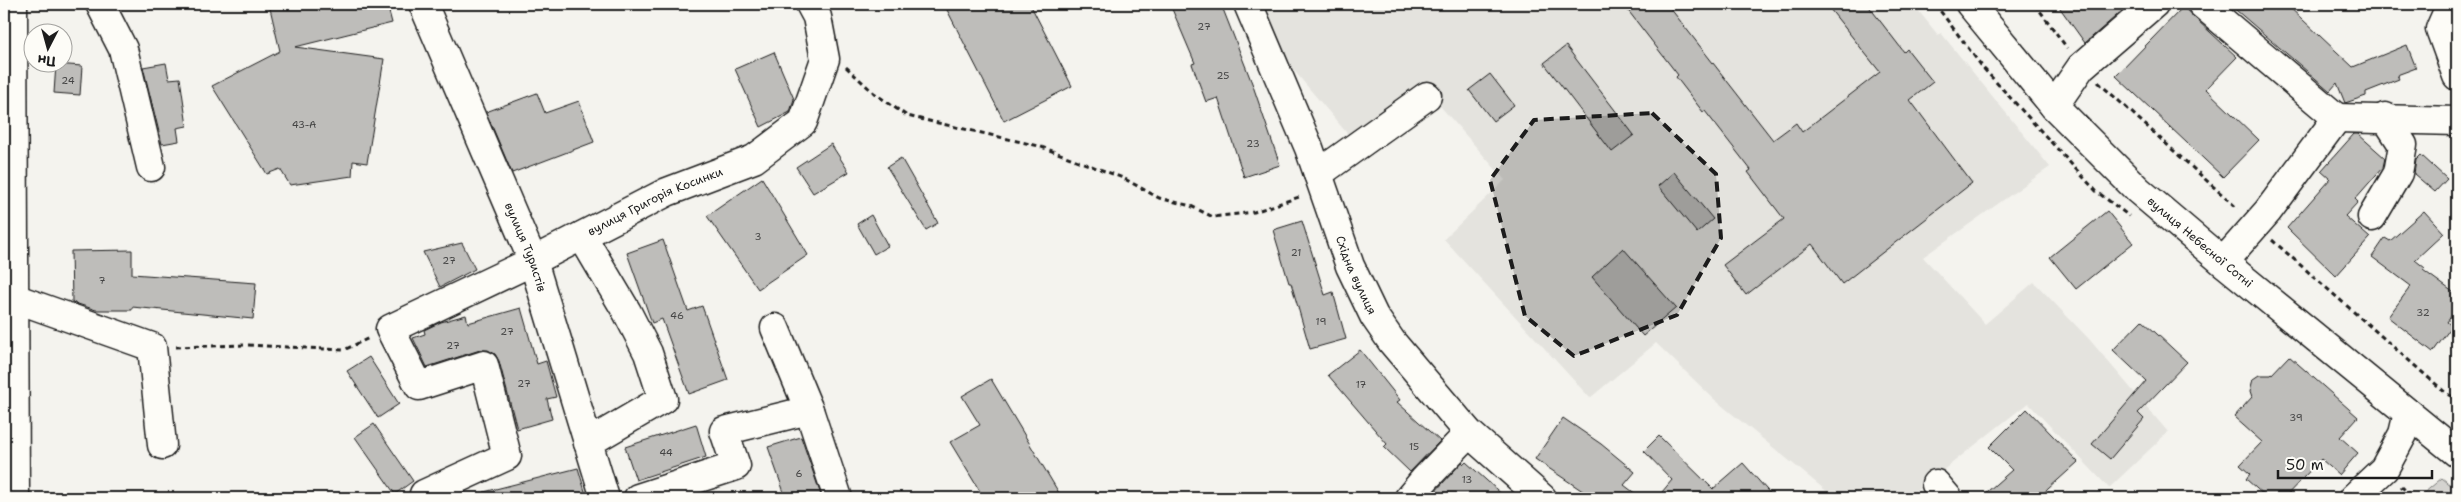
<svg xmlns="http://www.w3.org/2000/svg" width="2461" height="502" font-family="'Shantell Sans',sans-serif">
	<rect width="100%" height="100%" fill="#f4f3ee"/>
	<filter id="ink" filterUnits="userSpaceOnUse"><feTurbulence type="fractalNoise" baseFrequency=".02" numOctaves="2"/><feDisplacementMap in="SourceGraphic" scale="10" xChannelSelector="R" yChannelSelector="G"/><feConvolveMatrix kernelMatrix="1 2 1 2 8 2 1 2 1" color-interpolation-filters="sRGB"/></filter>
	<g filter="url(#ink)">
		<path fill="#e4e3de" d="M1261,4H1913L1938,35L1941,33L2050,167L1923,257L1985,324L2034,282L2089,339L2168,432L2109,488L2028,403L1908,498H1835L1714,399L1656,343L1590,398L1444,239L1505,180L1420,83L1351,138L1291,67Z"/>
		<path fill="#d4d3cf" stroke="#787876" d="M2442,478L2457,490V498H2418Z"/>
		<path fill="#bebdba" stroke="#1c1c1c" d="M269,4H387L392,23L295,47L384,59L367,163L353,161L352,176L290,185L280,169L267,174L212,86L280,51Z
			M944,4H1030L1072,86L1004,121Z
			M1188,4H1221L1252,83L1280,165L1244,177L1218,98L1206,102L1192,64L1195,63L1172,9Z
			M1623,4H1667L1773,140L1796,123L1802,132L1880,72L1826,4H1867L1904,52L1907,49L1933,82L1910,100L1972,183L1842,284L1812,244L1746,295L1723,265L1784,219L1748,172L1751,170L1705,111L1703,112L1676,77L1678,75Z
			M2057,4H2130L2085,43Z
			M2229,4H2286L2353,67L2407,45L2416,68L2397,75L2399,79L2366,92V96L2345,103L2337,83L2330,91Z
			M2183,7L2237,57L2206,89L2259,140L2223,177L2116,76Z
			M1566,46L1634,135L1612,152L1544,63Z
			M774,52L794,99L790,112L761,127L735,69Z
			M166,63L169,79L180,78L187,126L177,128L179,141L162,144L143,67Z
			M56,64L82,66L80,95L54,93Z
			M1490,74L1514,105L1493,121L1469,90Z
			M537,93L545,113L579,101L594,142L512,173L486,112Z
			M2354,134H2358L2385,158L2383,167L2355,199L2358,202L2345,216L2370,238L2336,276L2287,228L2330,179L2321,171Z
			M831,144L849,172L813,193L796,167Z
			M2421,155L2447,179L2435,192L2414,174L2416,160Z
			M901,158L938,223L926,230L887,167Z
			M1674,172L1713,219L1697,233L1658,186Z
			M762,178L808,255L758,289L707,216Z
			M2107,211L2133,243L2076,289L2050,257Z
			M2424,211L2444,233L2415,260L2425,268L2423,270L2457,295V308L2447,322L2452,326L2433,352L2388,317L2411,286L2372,257L2385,238L2390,241Z
			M871,215L888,246L874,254L857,224Z
			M1302,221L1325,295L1333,292L1346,339L1310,349L1291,283H1289L1273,230Z
			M663,240L688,311L702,306L728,380L689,394L662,319L652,323L627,253Z
			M462,243L475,269L440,287L423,252Z
			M1623,248L1676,308L1643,336L1592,277Z
			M132,250V274L256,283L253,319L132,307V310H96L72,302L71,251Z
			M521,308L537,364L546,361L556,397L547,399L552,419L517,429L499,361L495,354L488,350H480L427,367L413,338L425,334L424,330L441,322L466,315L468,323Z
			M2142,320L2187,362L2138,413L2144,419L2110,459L2092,444L2146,381L2113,350Z
			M1360,350L1400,400L1397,402L1440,441L1410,472L1384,447L1387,444L1328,375Z
			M2289,356L2358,417L2340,437L2358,453L2339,475L2321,459L2284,498H2267L2246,479L2250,474L2240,465L2262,442L2234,417L2252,397L2250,391L2253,379L2259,375H2271Z
			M369,357L399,404L378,418L347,371Z
			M991,379L1062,498H984L950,442L980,425L962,396Z
			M2027,409L2078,462L2038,498H1980L2012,470L1989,447Z
			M1563,418L1601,444L1635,472L1624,485L1641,498H1593L1535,459Z
			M374,424L413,481L395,494L355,437Z
			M696,424L706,457L636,480L625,447Z
			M1659,436L1713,489L1743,463L1774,498H1657L1672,480L1644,451Z
			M801,437L822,498H786L768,447Z
			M1462,462L1464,464L1466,462L1506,498H1438L1433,494Z
			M578,468L587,498H485L484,492Z"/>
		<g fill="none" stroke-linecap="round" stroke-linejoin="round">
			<g stroke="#1c1c1c" stroke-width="31">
				<g id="minor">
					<path d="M13,4L15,498"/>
					<path d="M100,4L123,49L151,167"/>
					<path id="s1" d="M423,4L533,261L605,498"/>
					<path id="s2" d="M1248,4L1309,148L1350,266L1374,316L1392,342L1469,433L1542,498"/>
					<path d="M2202,4L2337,118L2268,211L2223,262"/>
					<path d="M2451,4L2440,29L2457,76"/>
					<path d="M2054,106L2081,67L2154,4"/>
					<path d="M2337,118L2457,121"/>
					<path d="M1318,174L1427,96"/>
					<path d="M2372,217L2398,173L2403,145L2385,117"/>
					<path d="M582,236L627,312L648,353L663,399L588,443"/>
					<path d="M14,298L152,347L162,445"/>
					<path d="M775,328L809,410L838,498"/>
					<path d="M1936,484L1948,498"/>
					<path id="s3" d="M425,498L424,494L507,456L484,365L419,386L390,329L533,261L667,192L754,159L803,122L825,59L817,17L810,4"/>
					<path d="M638,498L736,466L724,431L809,410"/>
					<path d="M1409,498L1424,480L1469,433"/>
					<path d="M2353,498L2384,469L2403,434L2408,413"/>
				</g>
			</g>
			<g stroke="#1c1c1c" stroke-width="31">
				<g id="major">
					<path id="s4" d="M1970,4L2054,106L2138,190L2223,262L2457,453"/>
				</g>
			</g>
			<path stroke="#1c1c1c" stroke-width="3" stroke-dasharray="5 4" stroke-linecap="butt" d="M1935,4L1984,69L2096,191L2129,216
				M2035,4L2067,48
				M846,67L874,93L907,116L1039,146L1123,178L1159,198L1191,206L1213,217L1254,212L1302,196
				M2098,82L2238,209
				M2272,240L2447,394L2457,399
				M176,347L248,345L344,350L369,338
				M2401,486L2413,498"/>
			<use href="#minor" stroke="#fdfcf7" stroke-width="28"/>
			<use href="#major" stroke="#fdfcf7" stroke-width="28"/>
		</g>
	</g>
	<path fill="#1c1c1c" fill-opacity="0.2" stroke="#1c1c1c" stroke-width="4" stroke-dasharray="10 6" stroke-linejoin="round" d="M1652,113L1716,174L1721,238L1677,315L1574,356L1525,316L1490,180L1534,120Z"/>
	<g text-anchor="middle" stroke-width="4.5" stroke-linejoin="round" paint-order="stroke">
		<g font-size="10" fill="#444">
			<text x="1204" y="30">27</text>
			<text x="1223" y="79">25</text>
			<text x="68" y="84">24</text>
			<text x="304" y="128">43-А</text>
			<text x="1253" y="147">23</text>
			<text x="758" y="240">3</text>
			<text x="1296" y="256">21</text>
			<text x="449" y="264">27</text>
			<text x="102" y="284">7</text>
			<text x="2423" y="316">32</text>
			<text x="677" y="319">46</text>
			<text x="1321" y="325">19</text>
			<text x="507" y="335">27</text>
			<text x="453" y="349">27</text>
			<text x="524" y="387">27</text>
			<text x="1361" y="388">17</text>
			<text x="2296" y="421">39</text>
			<text x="1414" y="450">15</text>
			<text x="666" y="456">44</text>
			<text x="799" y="477">6</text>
			<text x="1467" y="483">13</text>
		</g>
		<g font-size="12" fill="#1c1c1c" stroke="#fdfcf7">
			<text dy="4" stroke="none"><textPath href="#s3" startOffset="616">вулиця Григорія Косинки</textPath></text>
			<text dy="4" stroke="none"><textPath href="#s4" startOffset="332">вулиця Небесної Сотні</textPath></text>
			<text dy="4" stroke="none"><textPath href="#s1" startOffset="264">вулиця Туристів</textPath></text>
			<text dy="4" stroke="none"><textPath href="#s2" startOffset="292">Східна вулиця</textPath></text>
		</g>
	</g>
	<rect width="2461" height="502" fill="none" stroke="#fdfcf7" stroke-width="20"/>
	<rect x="10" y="10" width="2441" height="482" fill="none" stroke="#1c1c1c" stroke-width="2" filter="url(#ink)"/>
	<g transform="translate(48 48) rotate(186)"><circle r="24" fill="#fdfcf7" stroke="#a3a29f"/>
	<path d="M0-4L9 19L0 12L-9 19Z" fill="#1c1c1c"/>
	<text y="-8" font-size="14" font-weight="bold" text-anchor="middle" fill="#1c1c1c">Пн</text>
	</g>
	<path d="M2278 470v8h154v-8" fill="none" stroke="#1c1c1c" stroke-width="2.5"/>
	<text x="2286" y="470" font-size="15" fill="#1c1c1c" stroke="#fdfcf7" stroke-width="4" paint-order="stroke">50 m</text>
</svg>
